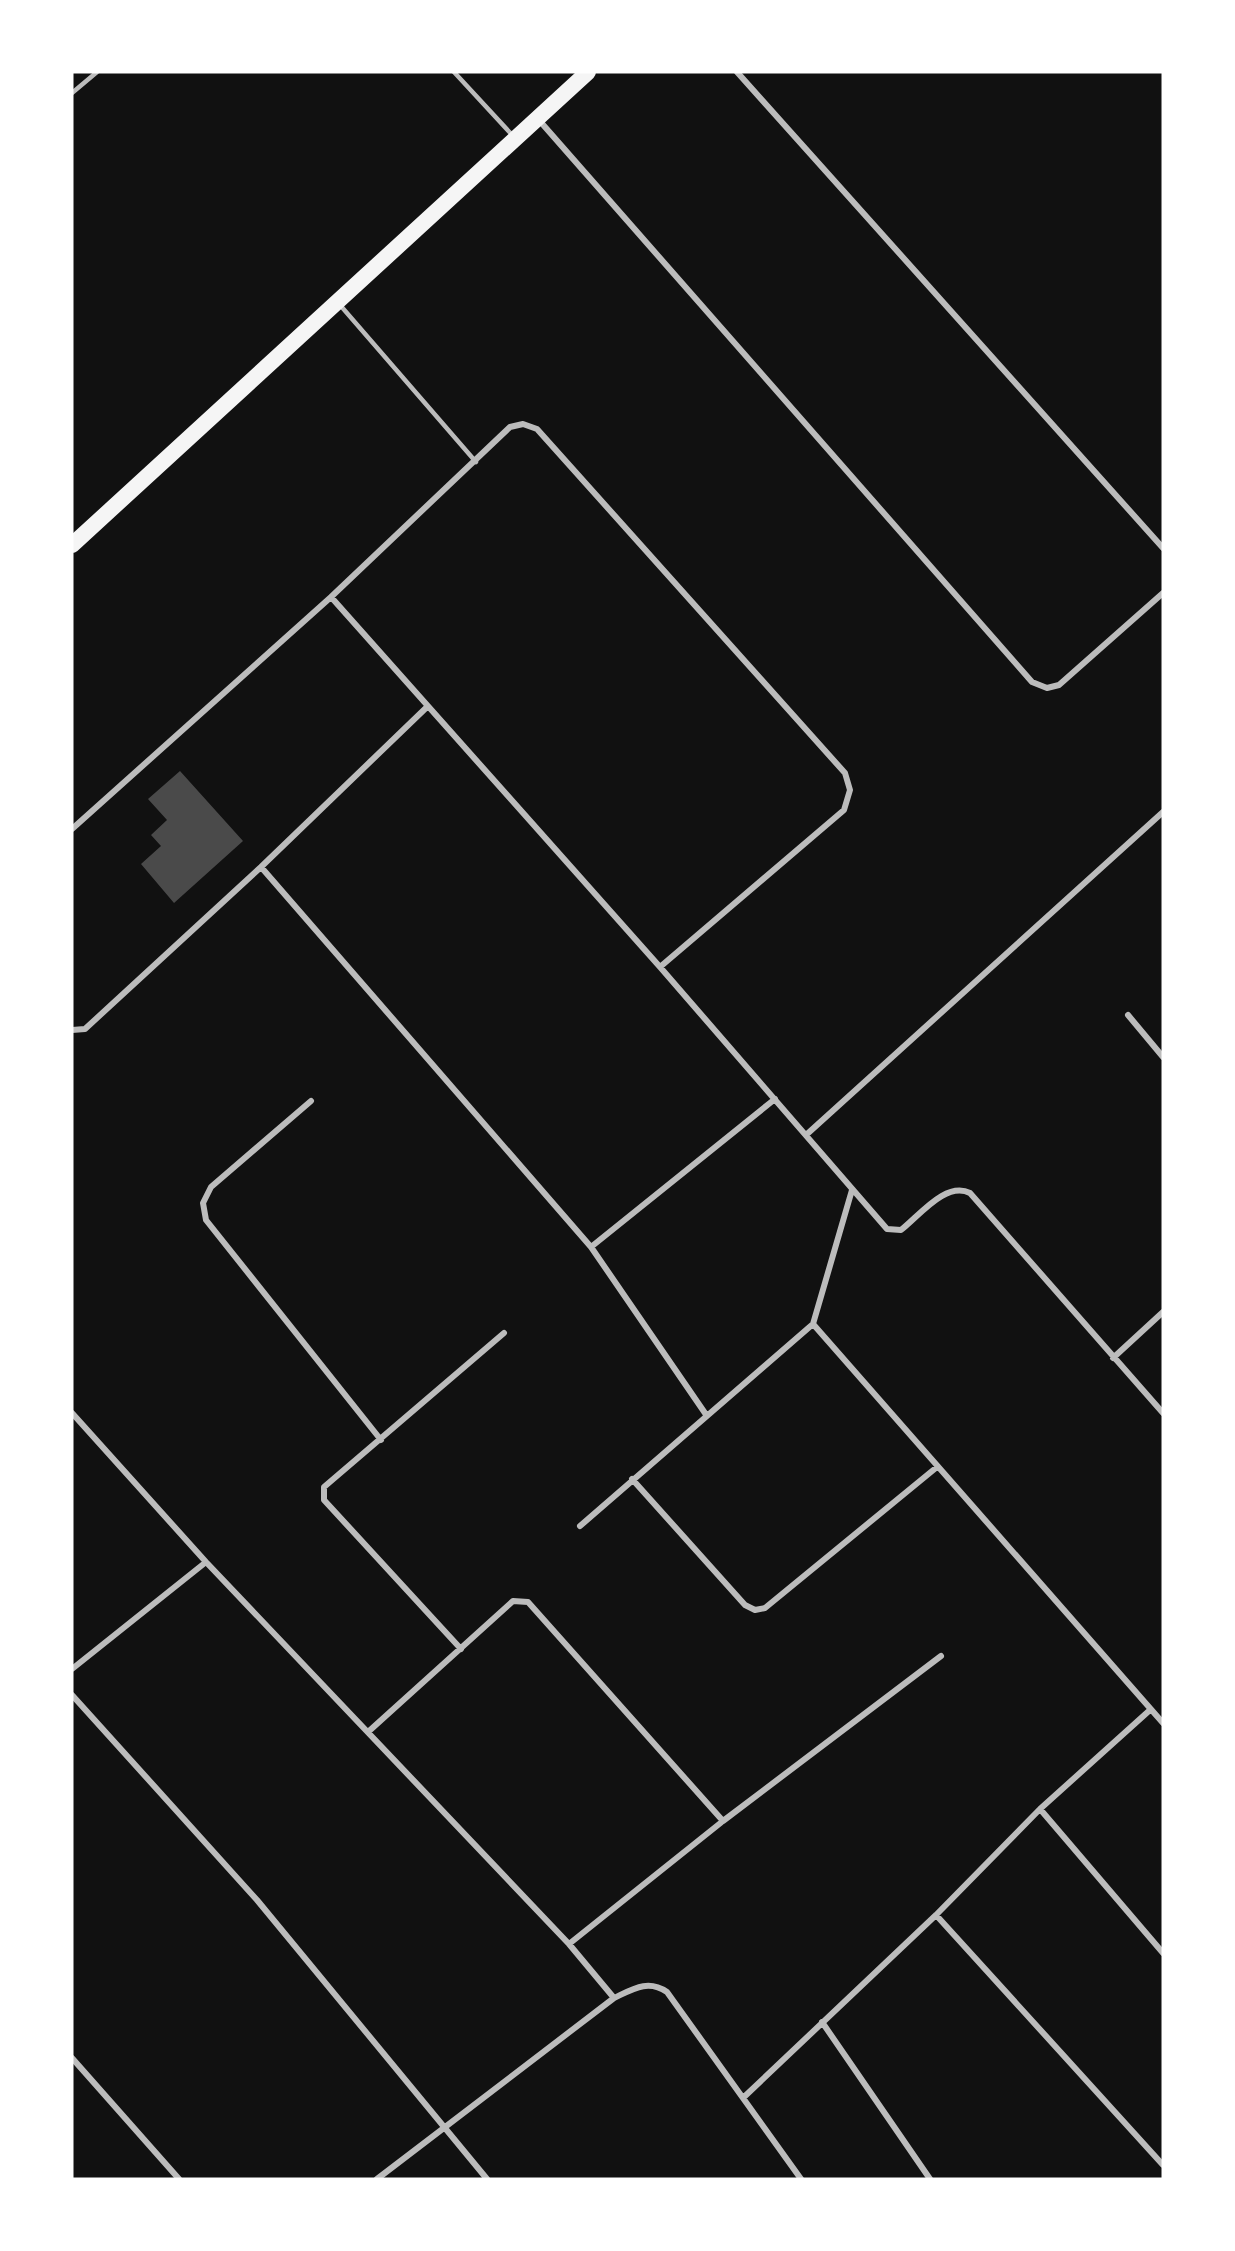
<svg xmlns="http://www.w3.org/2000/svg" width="1235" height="2251" font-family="Figtree,sans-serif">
	<rect width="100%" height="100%" fill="#111"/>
	<path fill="#4a4a4a" d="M180,771L243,841L174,903L141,864L161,846L151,835L167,820L148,799Z"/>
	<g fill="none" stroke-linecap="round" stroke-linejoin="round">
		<path stroke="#bcbcbc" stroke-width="4.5" d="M454,72L514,137
			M72,93L97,72
			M340,305L476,462"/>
		<path stroke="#bcbcbc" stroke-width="6" d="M737,72L1163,548
			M538,119L1032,682L1047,688L1059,685L1163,593
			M331,597L660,967L887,1229L901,1230C920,1215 946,1181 970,1193L1163,1413
			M72,829L331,597L510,427L523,424L537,429L845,773L850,790L844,810L660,967
			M261,867L591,1247L707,1416
			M1128,1015L1163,1057
			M72,1030L85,1029L261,867L428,706
			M311,1101L211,1187L203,1203L206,1220L381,1440
			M806,1135L1163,812
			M591,1247L775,1099
			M813,1324L1163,1723
			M1113,1358L1163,1312
			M72,1413L206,1562L569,1944L614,1998
			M632,1479L745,1605L755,1610L765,1608L937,1467
			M580,1526L813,1324L852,1190
			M461,1649L324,1500V1487L504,1333
			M72,1669L206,1562
			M72,1695L257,1900L487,2179
			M368,1732L513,1601L528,1602L723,1821
			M1040,1809L1163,1953
			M936,1915L1163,2165
			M569,1944L723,1821L941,1656
			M822,2022L930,2179
			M72,2058L179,2179
			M744,2097L936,1915L1040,1809L1150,1710
			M377,2179L614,1998C633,1989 648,1979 667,1992L801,2179"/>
		<path stroke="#f5f5f5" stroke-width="16" d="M72,545L588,72"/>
	</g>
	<rect width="1235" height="2251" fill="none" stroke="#ffffff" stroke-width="147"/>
</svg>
